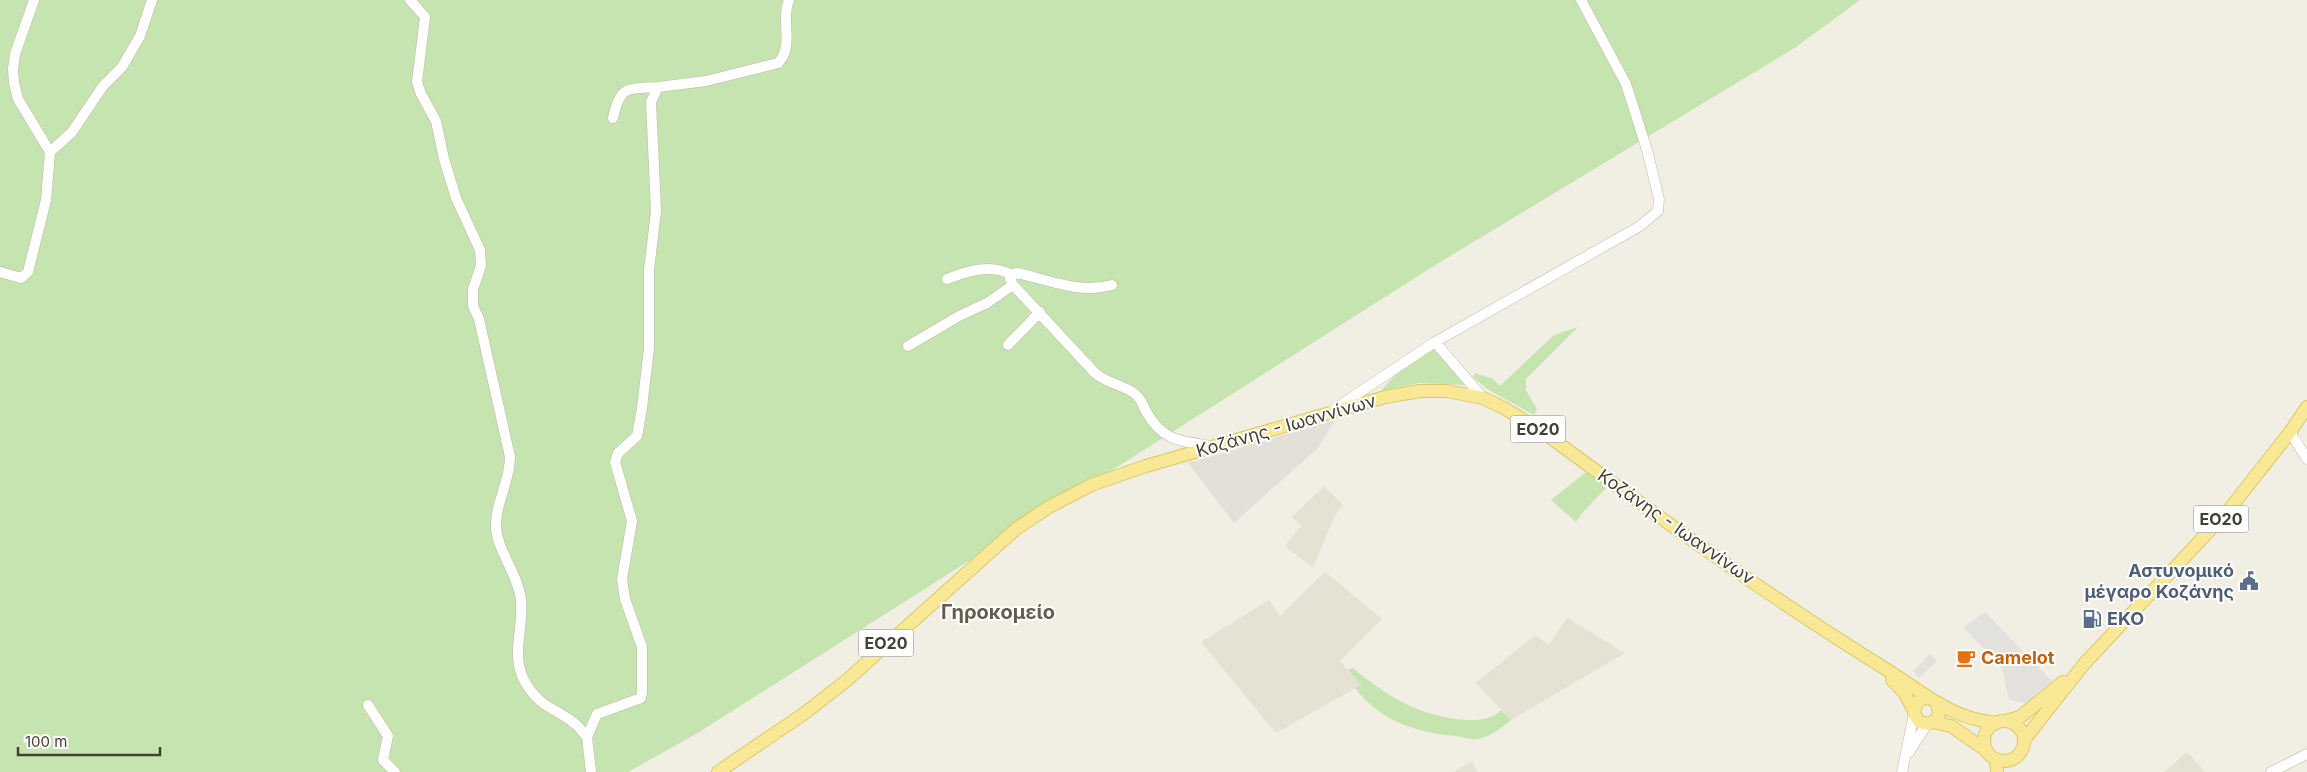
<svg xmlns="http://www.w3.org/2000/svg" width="2307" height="772" font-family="Inter,sans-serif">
	<rect width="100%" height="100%" fill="#f1efe4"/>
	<path fill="#e5e1d3" d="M1324,486L1343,505L1334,517L1313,568L1285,546L1301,526L1292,517Z
		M1325,572L1382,619L1340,661L1361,685L1276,733L1201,642L1269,600L1280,616Z
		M1567,618L1625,653L1511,720L1476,683L1535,635L1549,645Z
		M2187,752L2205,772H2164L2170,767Z
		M1472,761L1477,772H1453Z"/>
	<path fill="#e3e0d9" d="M1335,420L1318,448L1234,523L1188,463Z"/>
	<path fill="#c6e4af" d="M0,0H1860L1796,47L1437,264L696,734L628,772H0Z
		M1578,327L1526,379V390L1537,409L1534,415L1487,389L1473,377L1475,373L1493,379L1500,386L1554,335Z
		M1434,348L1465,385L1419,383L1381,391L1403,366Z
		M1586,472L1606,488L1584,511L1576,522L1551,500Z
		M1353,668C1387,697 1423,718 1469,720C1479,720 1494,719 1501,710L1511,720C1501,728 1491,736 1478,739C1471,740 1462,737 1455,736C1415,732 1380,721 1355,688L1361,685L1348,670Z"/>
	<path fill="#e2e1dd" d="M1985,612L2052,681L2026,703L2009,700L2002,668L1963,627Z
		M1930,654L1937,661L1919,678L1913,671Z"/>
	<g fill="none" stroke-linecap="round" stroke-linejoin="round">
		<g stroke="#bcb8a8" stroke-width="11">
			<path id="minor" d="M410,0L425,17L417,82L421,94L436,121L444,159L456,198L480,250L481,266L473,289V306L479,319L510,457C510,482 495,503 496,528C498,552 518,574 521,600C524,628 510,656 525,682C541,709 553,706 574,723C579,726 582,732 587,737
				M613,118C620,85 627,89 658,87
				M50,152L72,132L103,86L122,67L140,36L152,0
				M0,272L21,278L28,272L46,200L50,152L18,99L14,83L13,69L15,54L34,0
				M1012,275L1010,279L1013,285L1095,373C1109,385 1123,384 1135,394C1142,399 1143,407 1147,413C1164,442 1181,441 1212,446
				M947,279C968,271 991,263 1012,275L1017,273C1049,280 1080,294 1112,285
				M1435,342L1483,398
				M1008,345L1040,312
				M908,346L959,316L987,303L1013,285
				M1333,410L1435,342L1640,226L1658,211L1659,199L1647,150L1626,84L1581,0
				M2290,432L2307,459
				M368,705L388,736L383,760L395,772
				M1909,752L1927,724
				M591,772L587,737L597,714L641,698L642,692V647L625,599L622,579L632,521L615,462L618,453L637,436L642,408L649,348V270L656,211L651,102L658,87L706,81L778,63C795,45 780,21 789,0
				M1902,772L1914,714
				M2271,772L2307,754"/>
		</g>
		<g stroke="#ddc867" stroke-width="14">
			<path id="major" d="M1892,680L1904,692L1914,711
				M1928,698L1921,699L1916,704L1914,714L1920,722C1929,726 1936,722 1939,714L1937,703
				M2006,721L2020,717L2063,682
				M1984 741a20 20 0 1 1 40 0a20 20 0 1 1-40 0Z
				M1933,722L1951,726L1987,751
				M2024,740L2084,664L2228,511L2290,432L2307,407
				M1996,759L1997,772
				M718,772L805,713L846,681L1016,529L1049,507L1091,485L1146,466L1385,397L1420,391H1447L1483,398L1504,408L1543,432C1657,516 1772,599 1892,673C1928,696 1951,718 1996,723"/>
		</g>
		<use href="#minor" stroke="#fff" stroke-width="10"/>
		<use href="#major" stroke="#f9e996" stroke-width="12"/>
	</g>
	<defs>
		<g id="civic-bare" transform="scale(1.5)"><path d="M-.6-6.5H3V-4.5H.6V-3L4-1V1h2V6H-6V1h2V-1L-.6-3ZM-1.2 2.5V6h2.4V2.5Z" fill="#5c6f8a" stroke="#fff" stroke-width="2.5" paint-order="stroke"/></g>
		<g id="fuel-bare" transform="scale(1.5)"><path d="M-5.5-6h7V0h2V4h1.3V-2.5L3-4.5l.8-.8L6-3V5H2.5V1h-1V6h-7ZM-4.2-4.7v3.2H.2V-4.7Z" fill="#5c6f8a" stroke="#fff" stroke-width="2.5" paint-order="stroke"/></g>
		<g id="cafe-bare" transform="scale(1.5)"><path d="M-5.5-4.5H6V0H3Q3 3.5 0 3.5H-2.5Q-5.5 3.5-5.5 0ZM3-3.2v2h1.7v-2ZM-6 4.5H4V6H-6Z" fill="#e8710a" stroke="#fff" stroke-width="2.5" paint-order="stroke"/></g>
	</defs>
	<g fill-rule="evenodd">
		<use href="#civic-bare" x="2249" y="581"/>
		<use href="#fuel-bare" x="2092" y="619"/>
		<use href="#cafe-bare" x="1966" y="658"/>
	</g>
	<g text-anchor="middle" stroke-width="4" stroke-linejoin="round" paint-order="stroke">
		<g fill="#fff" stroke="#7b7972" stroke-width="1">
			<rect x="1510.5" y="415.5" width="55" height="27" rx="4"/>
			<rect x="2193.5" y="505.5" width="55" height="27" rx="4"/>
			<rect x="858.5" y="629.5" width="55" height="27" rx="4"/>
		</g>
		<g font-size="16" font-weight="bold" fill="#433f35">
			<text x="1538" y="435">ΕΟ20</text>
			<text x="2221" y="525">ΕΟ20</text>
			<text x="886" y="649">ΕΟ20</text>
		</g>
		<g font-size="18" fill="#433f35" stroke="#fff">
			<text transform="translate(1286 426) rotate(-16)" y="6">Κοζάνης - Ιωαννίνων</text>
			<text transform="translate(1676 527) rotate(35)" y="6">Κοζάνης - Ιωαννίνων</text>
		</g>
		<g font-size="18" font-weight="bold" fill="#4e5e75" stroke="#fff" text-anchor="end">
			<text x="2234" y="577">Αστυνομικό<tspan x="2234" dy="21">μέγαρο Κοζάνης</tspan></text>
			<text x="2107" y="625" text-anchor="start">EKO</text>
		</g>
		<g font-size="18" font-weight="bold" fill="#c56008" stroke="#fff" text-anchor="start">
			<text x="1981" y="664">Camelot</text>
		</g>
		<g font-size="20" font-weight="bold" fill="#655e4c" stroke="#fff">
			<text x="998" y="619">Γηροκομείο</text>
		</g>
	</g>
	<path d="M18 747v8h142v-8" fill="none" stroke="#433f35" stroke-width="2.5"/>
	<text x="25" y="747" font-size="15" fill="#433f35" stroke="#ffffff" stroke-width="4" paint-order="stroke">100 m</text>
</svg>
